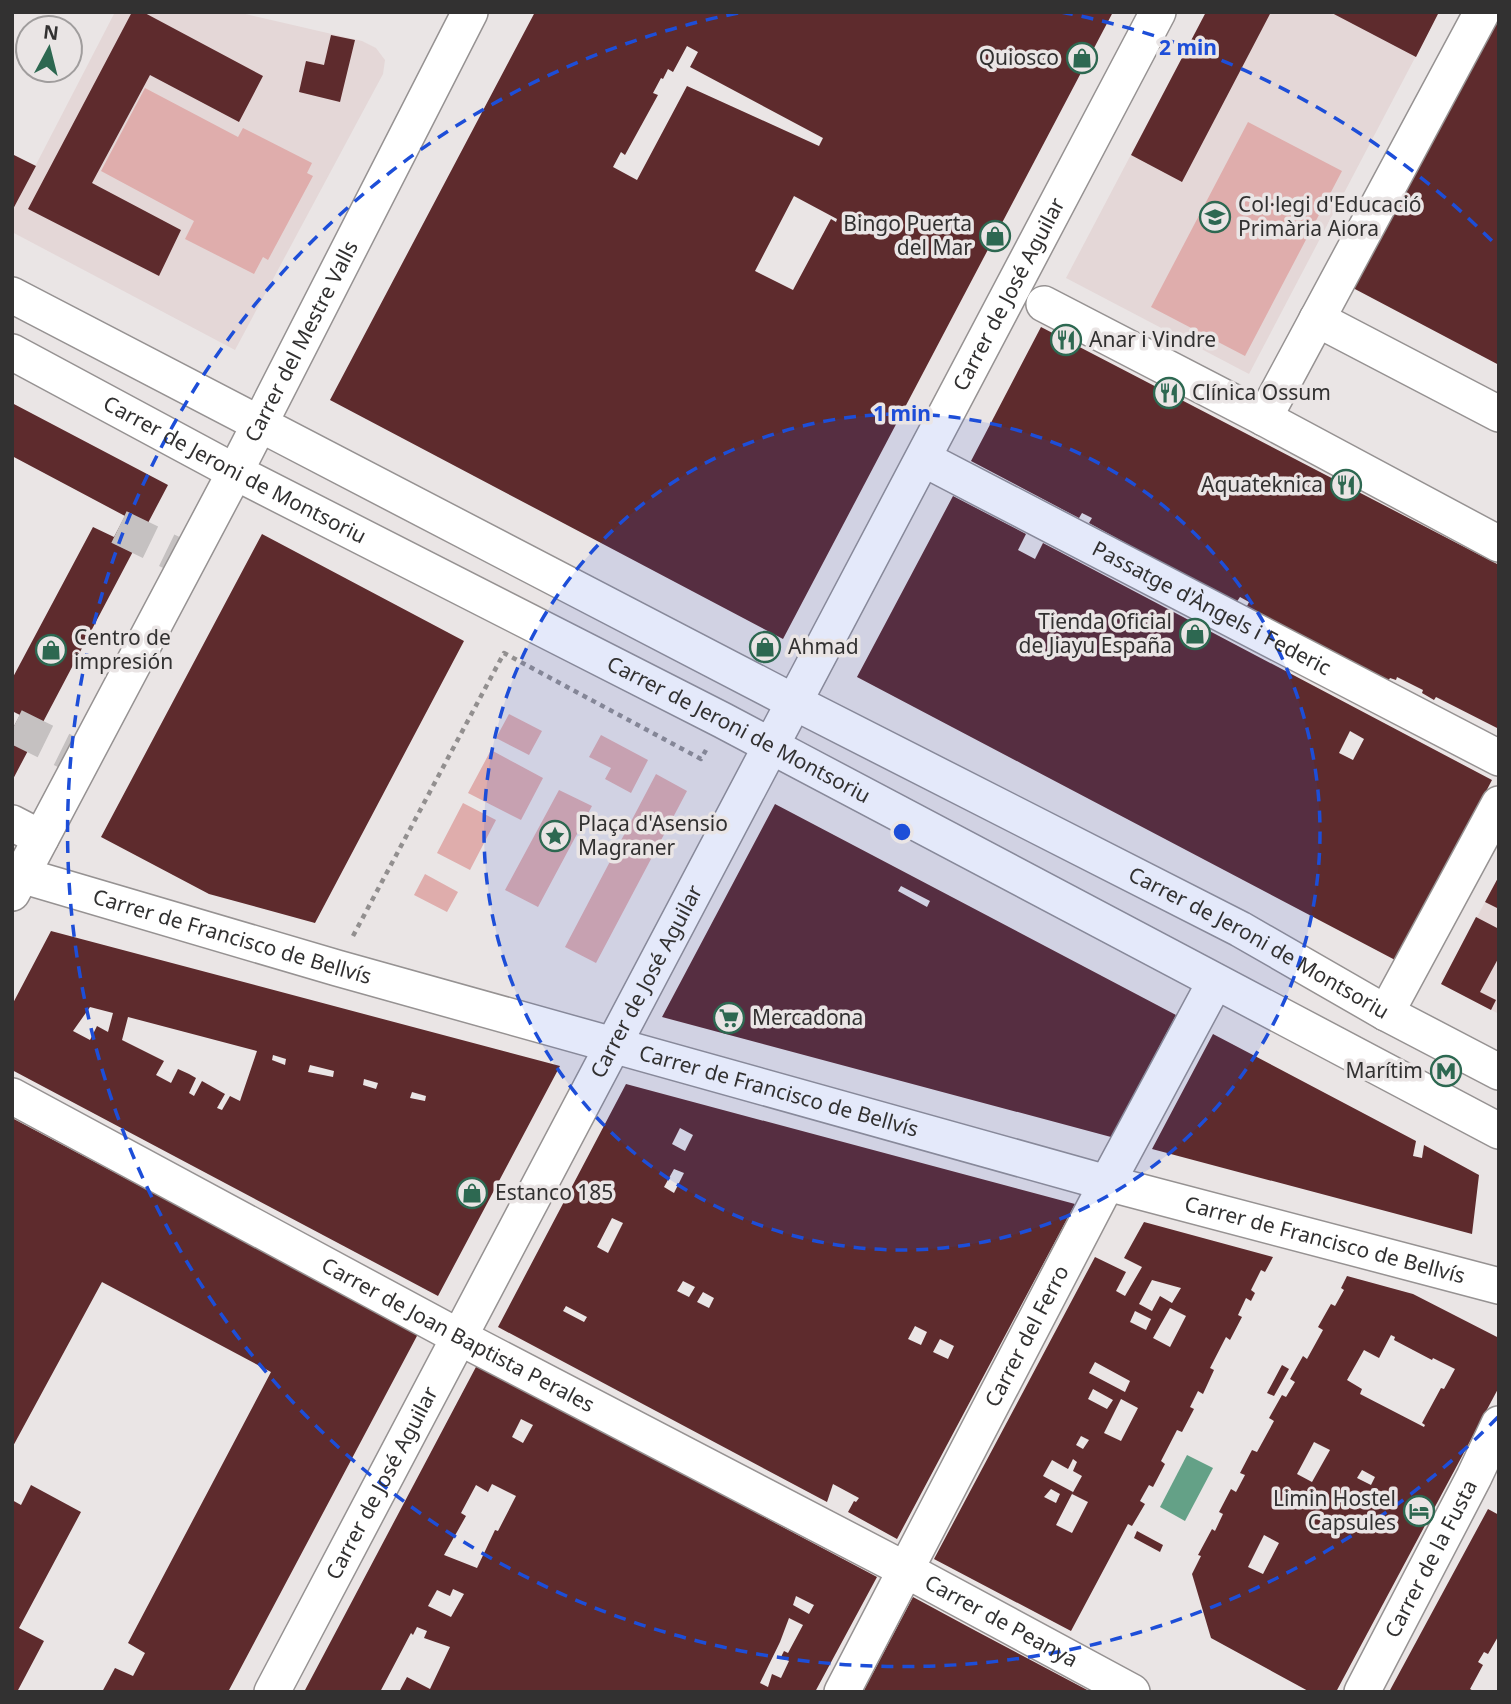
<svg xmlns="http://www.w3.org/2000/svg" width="1511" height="1704" font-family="'Noto Sans',sans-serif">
	<rect width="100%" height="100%" fill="#eae5e5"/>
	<path fill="#e4d7d7" d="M115,12H237L362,41L376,48L385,60L383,74L235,350L12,232V211Z
		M1206,12H1439L1249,374L1066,278Z
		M1499,876V1014L1441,984Z"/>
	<path fill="#dfadac" d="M145,88L238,137L243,128L312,163L307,173L313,176L268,260L263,257L254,274L185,239L194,221L101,171Z
		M1248,122L1342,171L1245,356L1151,307Z
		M509,714L542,731L529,755L496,738Z
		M601,735L648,760L631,793L605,779L611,768L589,757Z
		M491,750L543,778L521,820L468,793Z
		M656,774L687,791L596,963L565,947Z
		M559,790L592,806L538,907L505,890Z
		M463,803L496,820L470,870L437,853Z
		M425,874L458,892L447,912L414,895Z"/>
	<path fill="#64a187" d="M1187,1455L1213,1468L1185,1521L1160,1507Z"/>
	<path fill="#5e2b2d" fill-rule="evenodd" d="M132,12H143L263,76L239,122L150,75L92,183L181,230L159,276L28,209Z
		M535,12H1113L783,639L330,400ZM687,46L698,52L690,67L823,138L819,146L687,86L637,180L613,167L621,152L625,155L658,95L653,93L661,78L663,79L668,69L673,72ZM794,196L837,219L836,222L831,219L793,290L755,271Z
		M1206,12H1271L1182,182L1131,155Z
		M1330,12H1439L1416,57Z
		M1499,12V365L1353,288Z
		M331,35L355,40L340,102L299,92L306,61L324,65Z
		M12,154L36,166L12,211Z
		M1041,327L1499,565V729L1436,697L1434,700L1422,693L1423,690L1397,677L1396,680L1390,678L1387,683L1246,608L1249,602L1240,597L1236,603L1089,523L1092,518L1082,513L1079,518L971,461Z
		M12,403L168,485L12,781V730L20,715L12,711V679L93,527L114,537L125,516L12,456Z
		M953,496L1026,534L1018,550L1035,559L1043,543L1492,780L1397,961L857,677ZM1350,731L1364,739L1353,760L1339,753Z
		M262,534L464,641L315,923L209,894L101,837Z
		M775,804L1176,1015L1111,1137L662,1017ZM901,886L930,901L927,907L898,891Z
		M1499,876V909L1485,902Z
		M1476,917L1499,929V957L1480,992L1496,1000L1491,1010L1441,984Z
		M51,931L560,1066L438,1296L12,1070V1005ZM90,1007L113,1013L108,1032L97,1026L90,1040L73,1031ZM128,1017L257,1051L240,1101L230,1096L222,1110L217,1108L225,1094L202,1081L194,1096L189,1093L196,1078L189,1074L178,1069L171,1083L156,1075L164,1061L122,1040ZM273,1055L286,1059L285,1065L272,1060ZM310,1065L334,1071L333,1077L308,1072ZM364,1079L378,1083L376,1089L363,1085ZM412,1092L426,1096L425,1101L410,1098Z
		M1213,1034L1416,1141L1413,1156L1422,1158L1424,1145L1479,1175L1472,1234L1152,1149Z
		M626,1084L1075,1204L897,1539L848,1512L854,1501L856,1502L859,1498L833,1484L827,1502L498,1327ZM680,1128L693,1135L685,1151L672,1144ZM674,1169L684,1173L674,1193L664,1187ZM612,1218L623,1223L608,1253L597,1247ZM683,1281L695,1287L689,1297L677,1291ZM703,1292L714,1298L709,1308L697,1302ZM566,1306L587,1317L584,1322L563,1311ZM915,1326L927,1332L921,1345L908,1339ZM940,1339L954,1346L948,1359L933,1352Z
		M12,1118L418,1334L228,1692H102L115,1668L133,1676L145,1653L128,1643L271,1372L102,1282L12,1448Z
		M1144,1222L1273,1257L1265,1272L1261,1270L1251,1290L1255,1293L1251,1301L1246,1298L1238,1315L1242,1317L1230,1340L1226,1337L1210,1368L1214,1370L1203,1394L1198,1391L1190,1407L1194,1409L1182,1432L1177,1430L1161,1461L1165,1464L1153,1487L1149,1485L1140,1501L1145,1504L1132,1526L1128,1524L1071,1631L934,1559L1095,1257L1126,1272L1116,1291L1125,1296L1142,1267L1124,1258ZM1152,1280L1181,1288L1172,1303L1160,1296L1152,1311L1139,1304ZM1170,1308L1186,1316L1170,1347L1153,1338ZM1135,1311L1151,1319L1146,1330L1130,1322ZM1095,1362L1130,1381L1125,1392L1089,1373ZM1093,1389L1113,1400L1107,1409L1088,1399ZM1121,1399L1138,1408L1121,1441L1104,1433ZM1081,1436L1089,1440L1083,1449L1076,1445ZM1073,1459L1077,1462L1073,1471L1082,1476L1072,1494L1088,1502L1072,1533L1056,1525L1073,1492L1043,1476L1052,1460L1068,1469ZM1051,1489L1060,1494L1056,1503L1044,1497Z
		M1347,1276L1413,1294L1499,1338V1387L1336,1692H1310L1211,1638L1192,1574L1201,1556L1198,1555L1212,1529L1215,1531L1223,1514L1219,1512L1231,1489L1236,1492L1245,1475L1240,1473L1252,1450L1257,1452L1274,1421L1269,1418L1282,1395L1286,1397L1295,1382L1290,1379L1303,1356L1307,1359L1323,1330L1318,1327L1331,1304L1335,1306L1344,1290L1341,1288ZM1391,1335L1395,1337L1394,1340L1432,1360L1433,1358L1455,1369L1444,1389L1441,1388L1422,1423L1425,1425L1424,1427L1360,1394L1362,1389L1347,1380L1364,1350L1379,1358ZM1314,1442L1330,1450L1312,1482L1297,1474ZM1362,1470L1375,1477L1371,1485L1357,1478ZM1264,1535L1279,1543L1263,1574L1248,1567Z
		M477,1365L877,1577L815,1692H399L407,1677L430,1689L450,1647L424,1638L427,1631L417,1627L413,1635L411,1633L380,1692H304ZM521,1419L533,1425L523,1443L512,1437ZM492,1484L516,1496L498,1531L495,1530L477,1568L444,1555L466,1516L461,1513L476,1485L488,1492ZM453,1589L464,1594L451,1617L428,1606L437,1590L450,1596ZM796,1596L814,1605L809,1614L793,1605ZM789,1618L803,1625L788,1653L784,1651L781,1657L789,1661L781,1678L772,1674L768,1687L760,1683L780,1642Z
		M1282,1365L1289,1369L1274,1396L1267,1393Z
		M31,1485L81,1512L19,1628L44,1641L17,1692H12V1500L21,1505Z
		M1488,1509L1499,1515V1635L1488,1654L1484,1652L1478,1662L1483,1665L1470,1689L1475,1692H1389Z
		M1137,1531L1163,1545L1160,1552L1134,1538Z
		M913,1597L976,1631L1091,1692H863Z"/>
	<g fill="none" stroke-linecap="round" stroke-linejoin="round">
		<path stroke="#c5c1c1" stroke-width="35" stroke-dasharray="35 18" stroke-linecap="butt" d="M119,527L187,560
			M14,726L83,760"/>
		<g stroke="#969292" stroke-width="38">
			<g id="minor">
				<path id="s1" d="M12,295L794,702L1240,929L1386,1013L1499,1072"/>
				<path d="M1044,304L1264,418L1499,544"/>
				<path d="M1317,319L1499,414"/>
				<path id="s2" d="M12,352L235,472L722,720L1499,1131"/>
				<path d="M1264,418L1482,12"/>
				<path id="s3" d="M924,459L1499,758"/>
				<path d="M12,823L41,838"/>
				<path id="s4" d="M21,875L337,968L1107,1183L1499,1286"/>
				<path id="s5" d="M12,893L235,472L470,12"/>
				<path d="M1386,1013L1499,804"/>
				<path id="s6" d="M12,1096L459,1337L906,1570L1132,1692"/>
				<path id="s7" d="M272,1692L1158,12"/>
				<path id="s8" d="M842,1692L1107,1183L1215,982"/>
				<path id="s9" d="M1362,1692L1474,1477L1499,1424"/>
			</g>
		</g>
		<path stroke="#928f8f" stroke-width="4.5" stroke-dasharray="5 5" stroke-linecap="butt" d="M353,936L504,653L701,759L706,750"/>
		<use href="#minor" stroke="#fff" stroke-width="35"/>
	</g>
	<circle cx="902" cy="832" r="418" fill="#1d4ed8" fill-opacity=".12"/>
	<g fill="none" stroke="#1d4ed8" stroke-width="3.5" stroke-dasharray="12 9">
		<circle cx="902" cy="832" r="418"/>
		<path d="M1498 1417A835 835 0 1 1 743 12M1061 12A835 835 0 0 1 1498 247"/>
	</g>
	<defs>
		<g id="shop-ring" transform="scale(1.575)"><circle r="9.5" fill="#eae5e5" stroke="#2d6851" stroke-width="1.5"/><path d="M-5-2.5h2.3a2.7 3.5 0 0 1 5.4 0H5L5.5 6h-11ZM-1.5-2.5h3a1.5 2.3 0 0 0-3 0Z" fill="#2d6851"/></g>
		<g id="school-ring" transform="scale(1.575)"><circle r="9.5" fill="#eae5e5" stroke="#2d6851" stroke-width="1.5"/><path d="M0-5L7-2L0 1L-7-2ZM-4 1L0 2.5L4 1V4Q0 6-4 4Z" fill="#2d6851"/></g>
		<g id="restaurant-ring" transform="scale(1.575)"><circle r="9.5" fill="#eae5e5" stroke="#2d6851" stroke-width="1.5"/><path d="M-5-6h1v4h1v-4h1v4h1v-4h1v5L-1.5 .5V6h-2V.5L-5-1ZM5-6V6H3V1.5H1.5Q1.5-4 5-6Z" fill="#2d6851"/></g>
		<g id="sight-ring" transform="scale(1.575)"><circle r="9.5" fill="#eae5e5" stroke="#2d6851" stroke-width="1.5"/><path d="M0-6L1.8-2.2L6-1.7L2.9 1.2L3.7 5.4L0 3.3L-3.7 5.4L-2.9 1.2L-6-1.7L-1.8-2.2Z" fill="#2d6851"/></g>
		<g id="supermarket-ring" transform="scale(1.575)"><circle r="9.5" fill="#eae5e5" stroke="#2d6851" stroke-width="1.5"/><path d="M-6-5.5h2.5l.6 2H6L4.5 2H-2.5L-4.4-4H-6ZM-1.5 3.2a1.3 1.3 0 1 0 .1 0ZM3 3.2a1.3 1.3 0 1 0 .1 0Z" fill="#2d6851"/></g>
		<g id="metro-ring" transform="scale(1.575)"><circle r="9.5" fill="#eae5e5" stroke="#2d6851" stroke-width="1.5"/><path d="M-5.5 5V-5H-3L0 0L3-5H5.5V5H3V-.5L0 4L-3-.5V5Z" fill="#2d6851"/></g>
		<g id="hotel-ring" transform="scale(1.575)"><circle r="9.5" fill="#eae5e5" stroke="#2d6851" stroke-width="1.5"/><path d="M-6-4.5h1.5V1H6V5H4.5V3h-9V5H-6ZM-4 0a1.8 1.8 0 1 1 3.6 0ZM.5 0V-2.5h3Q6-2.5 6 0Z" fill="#2d6851"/></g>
	</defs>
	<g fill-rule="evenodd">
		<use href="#shop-ring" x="1082" y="58"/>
		<use href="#school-ring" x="1215" y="217"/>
		<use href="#shop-ring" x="995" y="236"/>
		<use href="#restaurant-ring" x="1066" y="340"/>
		<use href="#restaurant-ring" x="1169" y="393"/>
		<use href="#restaurant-ring" x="1346" y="485"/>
		<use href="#shop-ring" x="1195" y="634"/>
		<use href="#shop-ring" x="765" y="647"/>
		<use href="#shop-ring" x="51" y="650"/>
		<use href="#sight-ring" x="555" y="836"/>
		<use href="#supermarket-ring" x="729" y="1018"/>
		<use href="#metro-ring" x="1446" y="1071"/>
		<use href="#shop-ring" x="472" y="1193"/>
		<use href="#hotel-ring" x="1419" y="1511"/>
	</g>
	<g text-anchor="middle" stroke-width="7" stroke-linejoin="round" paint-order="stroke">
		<g font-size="21" fill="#323131" stroke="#eae5e5" text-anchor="start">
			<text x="1059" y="65" text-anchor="end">Quiosco</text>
			<text x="1238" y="212">Col·legi d'Educació<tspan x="1238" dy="24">Primària Aiora</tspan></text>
			<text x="972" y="231" text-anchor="end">Bingo Puerta<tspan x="972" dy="24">del Mar</tspan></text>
			<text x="1089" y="347">Anar i Vindre</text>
			<text x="1192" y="400">Clínica Ossum</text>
			<text x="1323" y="492" text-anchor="end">Aquateknica</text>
			<text x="1172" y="629" text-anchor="end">Tienda Oficial<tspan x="1172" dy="24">de Jiayu España</tspan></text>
			<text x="74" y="645">Centro de<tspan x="74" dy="24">impresión</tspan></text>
			<text x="788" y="654">Ahmad</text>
			<text x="578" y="831">Plaça d'Asensio<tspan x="578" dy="24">Magraner</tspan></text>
			<text x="752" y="1025">Mercadona</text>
			<text x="1423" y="1078" text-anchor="end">Marítim</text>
			<text x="495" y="1200">Estanco 185</text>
			<text x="1396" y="1506" text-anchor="end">Limin Hostel<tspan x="1396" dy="24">Capsules</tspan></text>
		</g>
		<g font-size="21" fill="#323131" stroke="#eae5e5">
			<text dy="7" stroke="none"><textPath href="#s7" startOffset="1580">Carrer de José Aguilar</textPath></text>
			<text dy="7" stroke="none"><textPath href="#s5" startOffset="623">Carrer del Mestre Valls</textPath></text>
			<text dy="7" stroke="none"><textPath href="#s2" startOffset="252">Carrer de Jeroni de Montsoriu</textPath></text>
			<text dy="7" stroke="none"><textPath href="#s3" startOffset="324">Passatge d'Àngels i Federic</textPath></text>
			<text dy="7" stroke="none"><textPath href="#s2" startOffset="819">Carrer de Jeroni de Montsoriu</textPath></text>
			<text dy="7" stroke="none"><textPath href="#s4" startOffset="220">Carrer de Francisco de Bellvís</textPath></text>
			<text dy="7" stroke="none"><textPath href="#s1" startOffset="1405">Carrer de Jeroni de Montsoriu</textPath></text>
			<text dy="7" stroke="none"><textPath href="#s7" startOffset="803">Carrer de José Aguilar</textPath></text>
			<text dy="7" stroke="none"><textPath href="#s4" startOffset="788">Carrer de Francisco de Bellvís</textPath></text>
			<text dy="7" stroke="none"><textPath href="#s4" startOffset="1354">Carrer de Francisco de Bellvís</textPath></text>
			<text dy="7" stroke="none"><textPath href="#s6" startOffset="506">Carrer de Joan Baptista Perales</textPath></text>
			<text dy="7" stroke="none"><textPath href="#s8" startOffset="401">Carrer del Ferro</textPath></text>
			<text dy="7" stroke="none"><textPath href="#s7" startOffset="236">Carrer de José Aguilar</textPath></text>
			<text dy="7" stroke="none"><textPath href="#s9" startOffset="150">Carrer de la Fusta</textPath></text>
			<text dy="7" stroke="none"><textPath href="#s6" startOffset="1120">Carrer de Peanya</textPath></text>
		</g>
	</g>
	<circle cx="902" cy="832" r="10" fill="#1d4ed8" stroke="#eae5e5" stroke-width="3.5"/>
	<g font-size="21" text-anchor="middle" font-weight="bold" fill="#1d4ed8" stroke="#eae5e5" stroke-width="7" stroke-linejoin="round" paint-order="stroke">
		<text x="1188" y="55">2 min</text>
		<text x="902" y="421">1 min</text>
	</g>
	<rect width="1511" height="1704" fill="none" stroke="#323131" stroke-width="28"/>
	<g transform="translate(49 49) rotate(7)"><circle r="33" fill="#eae5e5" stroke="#a09d9d" stroke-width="2"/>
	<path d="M0-5L12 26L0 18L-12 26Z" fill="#2d6851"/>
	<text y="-10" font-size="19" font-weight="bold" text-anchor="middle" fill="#323131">N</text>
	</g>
</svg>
